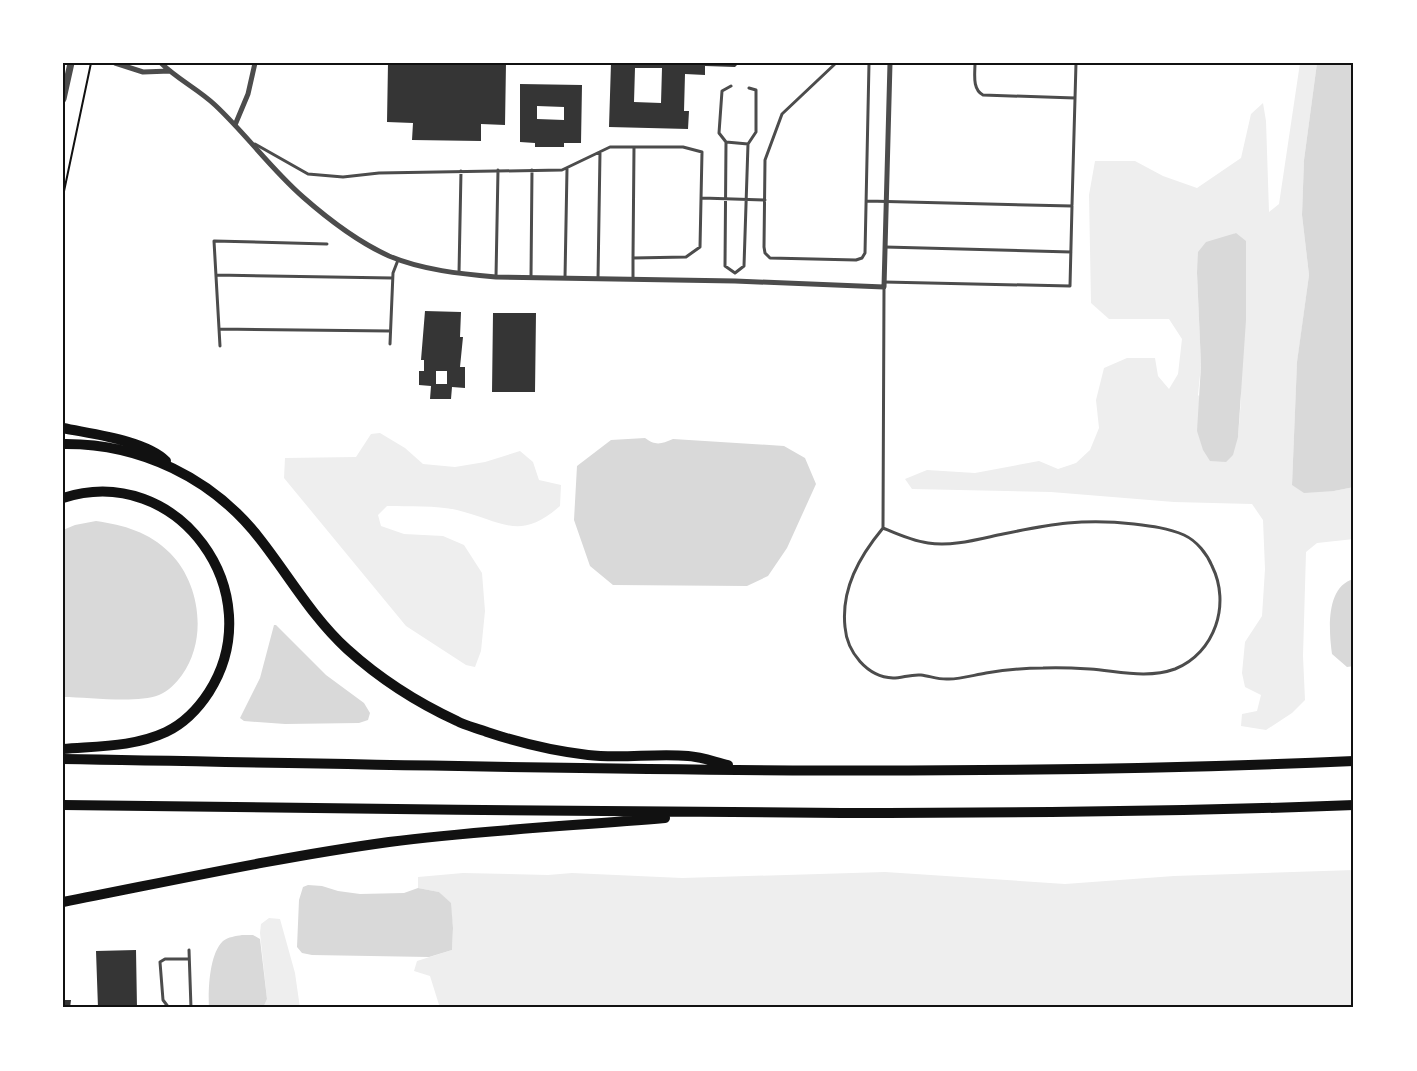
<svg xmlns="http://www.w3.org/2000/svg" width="1417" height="1071" font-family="Rubik,sans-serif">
	<rect width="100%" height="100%" fill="#fff"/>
	<path fill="#eee" fill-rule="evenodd" d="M1300,63H1317L1304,160L1302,215L1309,275L1297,363L1292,485L1334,491L1354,487V539L1317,543L1306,552L1303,656L1305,700L1292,713L1266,730L1241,726L1242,714L1257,711L1261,695L1245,687L1242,673L1245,642L1262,616L1265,569L1263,520L1252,504L1174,502L1051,492L912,489L905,479L927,470L975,473L1039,461L1058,469L1076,463L1090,450L1099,428L1096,400L1104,368L1127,358H1155L1158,376L1169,389L1178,374L1182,339L1169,319H1109L1091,303L1089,195L1095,161H1135L1163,176L1197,188L1241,158L1251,114L1263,103L1266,121L1269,212L1279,204ZM1236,233L1241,400L1238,437L1198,395L1201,365L1197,273L1226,237Z
		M380,433L405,448L423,464L455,467L485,462L520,451L533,462L539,480L561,485L560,506C519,542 502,521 457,510C435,505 410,507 387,506L378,515L381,526L404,534L443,536L464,545L482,573L485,611L481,651L475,667L466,665L406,626L284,478L285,458L356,457L371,434Z
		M1354,870V1008H440L430,976L414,971L417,961L452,950L453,928L450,903L439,892L418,888V877L463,873L548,875L572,873L682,878L885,872L1065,884L1174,876Z
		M269,918L280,919L295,973L300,1008H263L267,999L260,933L261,924Z"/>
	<path fill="#d9d9d9" d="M1317,63H1354V487L1334,491L1304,493L1292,485L1297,362L1309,275L1302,215L1304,160Z
		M1236,233L1246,241V320L1238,437L1233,455L1226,462L1210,461L1203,450L1197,431L1201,365L1197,273L1198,252L1206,242Z
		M645,438C656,446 661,444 673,439L784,446L805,458L816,484L787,548L768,576L747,586L613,585L590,566L574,520L577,466L611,440Z
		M96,521C124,525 149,532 170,553C200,583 208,639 182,675C176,683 169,691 159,695C136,704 88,697 63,697V530L75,525Z
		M1354,579V666L1347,667L1332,654C1329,632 1325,586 1354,579Z
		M274,625H276L326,675L364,703L370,713L368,720L359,723L285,724L244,721L240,718L260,678Z
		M308,885L322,886L338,891L360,894L404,893L418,888L439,892L451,903L453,928L452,950L429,957L312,955L302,953L297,947L299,900L303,887Z
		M242,935H253L260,939L267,999L263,1008H209C208,991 209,954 223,941C228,937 236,936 242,935Z"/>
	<path fill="#353535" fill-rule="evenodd" d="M388,63H506L505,125L481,124V141L412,140L413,123L387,122Z
		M611,63H739L735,67L705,66V75L685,74L684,111H689L688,129L609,127ZM635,68H662L661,103L634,102Z
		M520,84L582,85L581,143H564V147H535V143L520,142ZM537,106L564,107V120L537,119Z
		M425,311L461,312L460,337H463L460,367H465V388L452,387L451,399H430L431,386L419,385V371H424V360H421ZM436,371H447V384H436Z
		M493,313H536L535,392H492Z
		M136,950L137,1008H98L96,951Z
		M63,1000H71L70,1008H63Z"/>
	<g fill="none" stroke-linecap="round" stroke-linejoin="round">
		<path stroke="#111" stroke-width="2" d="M63,196L91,63"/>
		<path stroke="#4c4c4c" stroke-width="3" d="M836,63L782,114L765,160L764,247L765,253L770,258L856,260L862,258L865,253L869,63
			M975,63C975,74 972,89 983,95L1075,98
			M731,86L722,91L719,133L726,142L725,266L735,273
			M726,142L748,144
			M255,144L308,174L343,177L379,173L562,170L610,147H683L702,152L700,247L686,257L633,258V279
			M702,198L765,200
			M867,201L1072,206L1070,286L884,282
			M1072,205L1076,63
			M885,247L1071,252
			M633,258L634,147
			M459,273L461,171
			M735,273L744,266L748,144L756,132V90L749,88
			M216,275L392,278
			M496,277L498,170
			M531,277L532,170
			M565,278L567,169
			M598,279L600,152
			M219,329L390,331
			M390,344L393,273L398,260
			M220,346L214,241L327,244
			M883,528C897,534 912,541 928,543C952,547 979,539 1003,534C1051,524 1084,518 1134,524C1151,526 1168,528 1184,535C1197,541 1207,554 1212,566C1231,604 1215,653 1175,669C1147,679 1118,671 1090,669C1075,668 1059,667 1043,668C1024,668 1005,670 986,673C974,675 961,679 949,679C939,680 930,676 921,675C911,674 902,678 893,678C867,677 847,652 845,627C841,589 859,557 883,528L884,287
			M189,950L191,1008
			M169,1008L163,1000L160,962L165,959H189"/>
		<path stroke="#4c4c4c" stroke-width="5" d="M115,63L143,72L170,71
			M161,63C177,79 198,89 215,105C246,134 271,169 303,197C328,219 358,242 389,256C422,270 461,274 496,277L735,281L884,287L890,63
			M235,125L248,94L255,63"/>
		<path stroke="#4c4c4c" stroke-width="7" d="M63,99L71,63"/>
		<path stroke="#111" stroke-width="10" d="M63,428C91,434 145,440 166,461
			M63,444C140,443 213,478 260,539C289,576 312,617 347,649C379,678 418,703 457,721C466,726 477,728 487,732C520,743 553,751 588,755C621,759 655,753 688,756C702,757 715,762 728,765
			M63,498C178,461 272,593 209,692C198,709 185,723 166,732C134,747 97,746 63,749
			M63,759C493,766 924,780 1354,761
			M63,805C323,808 582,812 842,813C1012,813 1183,812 1354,805
			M63,902C171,881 280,857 389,842C481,830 573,826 665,818"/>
	</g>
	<rect width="1417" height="1071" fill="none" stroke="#ffffff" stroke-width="129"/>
	<rect x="64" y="64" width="1288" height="942" fill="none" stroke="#111" stroke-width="2"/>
</svg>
